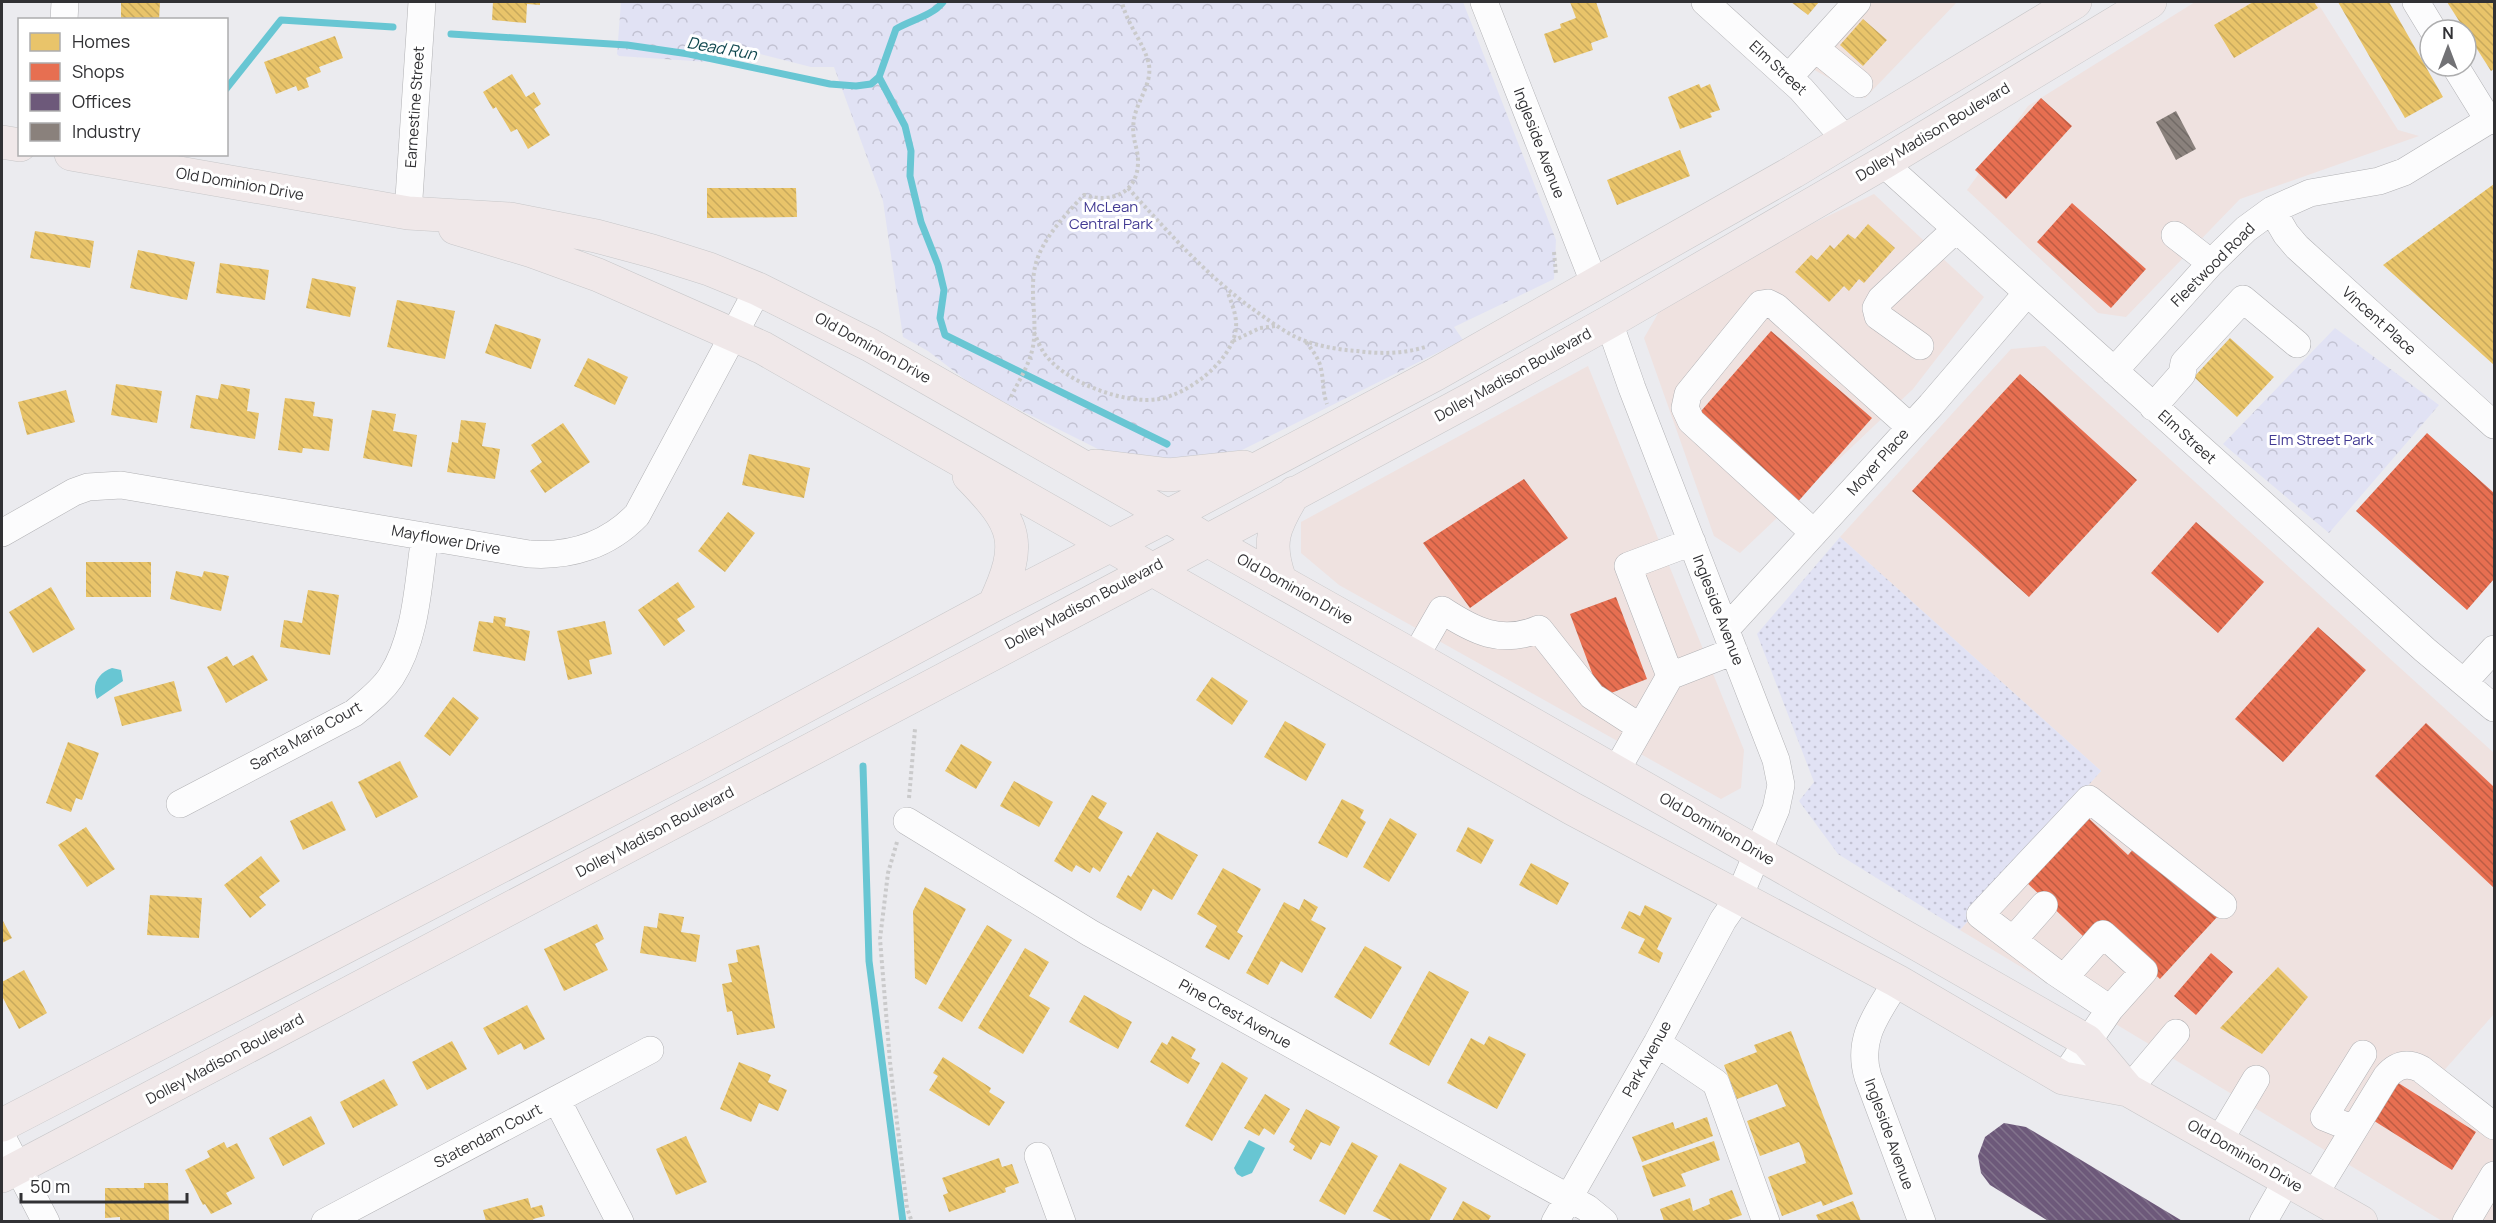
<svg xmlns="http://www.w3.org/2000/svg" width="2496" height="1223" font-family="Manrope,sans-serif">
	<defs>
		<pattern id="grass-dots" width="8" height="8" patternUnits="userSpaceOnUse" patternTransform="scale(1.5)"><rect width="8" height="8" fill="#e1e2f4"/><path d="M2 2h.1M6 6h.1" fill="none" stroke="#c2c2d2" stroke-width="1.8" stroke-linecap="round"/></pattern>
		<pattern id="forest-crowns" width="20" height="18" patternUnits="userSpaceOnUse" patternTransform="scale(1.5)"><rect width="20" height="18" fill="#e1e2f4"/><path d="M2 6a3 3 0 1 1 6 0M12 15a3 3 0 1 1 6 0" fill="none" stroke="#c2c2d2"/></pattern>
		<pattern id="homes-back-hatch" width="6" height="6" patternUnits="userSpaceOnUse" patternTransform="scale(1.5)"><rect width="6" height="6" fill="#e9c46a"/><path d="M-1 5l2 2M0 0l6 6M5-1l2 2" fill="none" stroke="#c8a95c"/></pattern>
		<pattern id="shops-back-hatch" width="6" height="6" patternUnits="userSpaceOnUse" patternTransform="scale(1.5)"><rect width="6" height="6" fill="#e76f51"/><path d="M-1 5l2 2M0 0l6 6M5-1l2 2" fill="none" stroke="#bc5c44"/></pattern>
		<pattern id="offices-back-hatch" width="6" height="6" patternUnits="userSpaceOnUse" patternTransform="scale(1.5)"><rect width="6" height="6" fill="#6d597a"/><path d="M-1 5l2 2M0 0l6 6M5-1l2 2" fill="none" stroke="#82738c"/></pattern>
		<pattern id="industry-back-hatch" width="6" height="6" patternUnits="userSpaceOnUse" patternTransform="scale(1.5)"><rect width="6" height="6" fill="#8a817c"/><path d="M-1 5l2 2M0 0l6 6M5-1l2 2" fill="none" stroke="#716a66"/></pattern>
	</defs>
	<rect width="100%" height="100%" fill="#ebebef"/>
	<path fill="#efe2e0" d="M2195,2H2317L2398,130L2419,136L2240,199L2126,317L2098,313L1967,190L2028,106Z
		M1874,194L1984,297L1913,389L1740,553L1714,536L1644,338L1660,310L1730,263Z
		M2045,346L2494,753V1014L2440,1075L2494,1123V1221H2442L1960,930L2101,771L1840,537L2011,349Z
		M1588,366L1744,750L1741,788L1721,799L1339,585L1301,553V522Z"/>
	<path fill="#efe2df" d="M1855,2H1957L1865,98L1800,62Z"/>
	<path fill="url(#grass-dots)" d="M1840,537L2101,771L1960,930L1838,854L1799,801L1814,782L1757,634Z"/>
	<path fill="url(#forest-crowns)" d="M621,2H1463L1556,240L1554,279L1454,327L1463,340L1242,450L1201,456L1139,472L1094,447L976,388L928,351L903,337L883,201L834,67H811L733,47L708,62L619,56L617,54Z
		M2335,328L2439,405L2329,533L2223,444Z"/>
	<path fill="#68c6d3" d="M112,668L121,670L123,681L97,699C91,685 98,673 112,668Z
		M1249,1140L1265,1148L1252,1173L1242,1177L1237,1174L1234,1168Z"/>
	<path fill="url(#homes-back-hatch)" d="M121,2H160L159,20H121Z
		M493,2H540V5L527,4L526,23L492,20Z
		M1570,2H1596L1608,37L1591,43L1593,50L1554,63L1544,34L1561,28L1560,24L1576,18Z
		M1791,2H1819L1808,15Z
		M2253,2H2314L2318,8L2234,58L2214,25Z
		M2338,2H2389L2443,97L2405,118Z
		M2447,2H2494V69L2491,71Z
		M1863,19L1887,40L1863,66L1840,45Z
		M335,36L343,58L319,67L321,72L306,78L309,87L298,91L296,86L276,94L264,62Z
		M512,74L526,97L534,92L541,104L534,109L550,135L528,149L517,129L511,132L496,107L493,109L483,92Z
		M1699,84L1701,88L1710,84L1720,110L1710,113L1712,117L1680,129L1668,97Z
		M1680,150L1690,176L1617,205L1607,180Z
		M2494,184V365L2383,265Z
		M707,188H796L797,217L707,218Z
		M1868,224L1895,248L1864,283L1859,279L1849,291L1844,286L1829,302L1795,272L1811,255L1817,260L1830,245L1834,249L1848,234L1855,239Z
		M35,231L94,241L90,268L30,258Z
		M138,250L195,262L187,300L130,288Z
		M220,263L269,270L265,300L216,293Z
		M312,278L356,287L350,317L306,308Z
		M397,300L455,311L445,359L387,347Z
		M495,324L541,339L531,369L485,353Z
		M2230,338L2274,377L2237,417L2194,377Z
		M588,358L628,377L615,405L574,386Z
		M116,384L162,391L157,423L111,415Z
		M221,384L250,389L247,411L259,413L255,439L190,428L196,395L218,399Z
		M66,390L75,422L27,435L18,402Z
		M285,398L315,402L313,416L333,419L329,451L303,448L302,453L278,450Z
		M372,410L396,414L393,431L417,435L412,467L363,458Z
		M461,420L486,423L482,446L500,449L495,479L447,472L452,442L458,443Z
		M563,423L590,462L545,493L530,471L542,462L531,445Z
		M749,454L810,468L804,498L742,485Z
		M728,512L755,533L725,572L698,551Z
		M86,562H151V597H86Z
		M176,571L202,577L204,571L229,576L221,611L170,599Z
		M678,582L695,607L677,619L685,631L664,646L638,610Z
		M51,587L75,629L33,653L9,612Z
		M308,590L339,595L330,655L280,647L284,620L302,623Z
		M494,616L506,618L505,626L530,631L525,661L473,651L479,621L493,623Z
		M605,621L612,654L589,660L592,674L568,680L557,631Z
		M253,655L268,680L226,703L207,667L227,656L233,666Z
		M1212,677L1248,701L1232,725L1196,700Z
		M174,681L182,711L122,726L114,697Z
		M453,697L479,718L450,756L424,736Z
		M1285,721L1326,744L1306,781L1264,757Z
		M68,742L99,753L82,800L76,798L71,812L46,803Z
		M961,744L992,762L976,789L945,771Z
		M400,761L418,797L376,818L358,782Z
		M1014,781L1053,802L1039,827L1000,806Z
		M1092,795L1107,803L1098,818L1123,832L1100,872L1093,867L1090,873L1076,865L1072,872L1054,861Z
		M1342,799L1364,810L1360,818L1366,822L1347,858L1318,843Z
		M332,801L346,830L303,850L290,821Z
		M1390,818L1417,834L1389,882L1363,867Z
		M86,827L115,869L87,887L58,845Z
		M1468,827L1494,840L1481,864L1456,851Z
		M1157,832L1198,855L1172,900L1153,889L1141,911L1116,897L1128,875L1131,877Z
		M261,856L280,881L259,897L266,905L250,918L224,885Z
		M1531,863L1569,883L1557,905L1519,885Z
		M1223,868L1261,889L1237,932L1243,936L1229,960L1205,947L1217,926L1197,914Z
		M925,887L966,909L926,985L915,978L913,911Z
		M150,895L202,898L199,938L147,935Z
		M1304,899L1318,907L1311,920L1326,928L1302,973L1281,961L1268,985L1246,973L1284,902L1299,910Z
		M1645,905L1672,918L1657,949L1663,953L1659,963L1638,953L1645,939L1621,928L1629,911L1640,916Z
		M659,913L684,917L681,932L700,935L696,962L640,953L644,926L657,928Z
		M2,919L12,938L2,943Z
		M597,924L604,939L595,944L608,970L564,991L544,949Z
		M987,925L1012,940L962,1022L938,1008Z
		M759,945L775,1028L737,1035L732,1011L727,1012L722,984L732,982L728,964L738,962L736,950Z
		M1365,946L1402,967L1371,1019L1334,997Z
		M1025,948L1049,962L1029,996L1050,1008L1023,1054L978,1028Z
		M2278,967L2308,997L2262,1054L2220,1028Z
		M24,970L47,1013L19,1029L2,996V982Z
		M1429,971L1469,992L1429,1066L1389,1044Z
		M1084,995L1132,1022L1118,1049L1069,1022Z
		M527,1005L545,1039L524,1050L521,1043L498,1055L483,1028Z
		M1791,1031L1853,1194L1823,1206L1821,1201L1782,1216L1768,1177L1806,1163L1803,1152L1799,1142L1760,1156L1747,1121L1786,1106L1777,1084L1737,1099L1724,1065L1757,1052L1754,1045Z
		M1172,1036L1196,1049L1191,1058L1200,1063L1188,1084L1150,1062L1162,1042L1167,1045Z
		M1489,1036L1526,1054L1497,1109L1447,1083L1471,1038L1484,1045Z
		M452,1041L467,1069L427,1090L412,1062Z
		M943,1057L991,1088L989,1092L1005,1102L989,1126L929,1090L938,1076L933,1073Z
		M739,1062L771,1075L768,1082L787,1090L778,1111L759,1103L751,1122L720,1109Z
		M1222,1062L1248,1078L1212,1141L1185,1126Z
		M384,1079L398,1105L353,1128L340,1102Z
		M1265,1094L1290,1109L1274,1135L1264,1128L1259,1136L1244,1128Z
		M1306,1109L1340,1127L1330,1146L1321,1142L1311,1160L1293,1150L1295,1146L1289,1142Z
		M311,1116L325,1144L283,1166L269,1138Z
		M1707,1117L1713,1136L1642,1162L1632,1137L1673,1122L1675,1129Z
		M686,1136L707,1182L676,1195L656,1149Z
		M1714,1141L1720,1160L1681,1174L1686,1186L1653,1197L1642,1166Z
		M224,1142L227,1148L237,1143L255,1178L226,1193L232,1204L211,1214L205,1204L203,1205L185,1170L210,1157L207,1151Z
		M1352,1142L1378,1156L1345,1215L1319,1201Z
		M999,1158L1002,1167L1012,1164L1019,1183L1005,1188L1006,1192L949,1212L943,1195L948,1193L942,1178Z
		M1400,1163L1447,1188L1429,1221H1393L1373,1211Z
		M144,1183H168L169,1221H130L120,1220V1217L105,1218V1188H144Z
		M1732,1190L1742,1215L1725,1221H1664L1660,1209L1690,1198L1693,1211L1710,1204L1709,1199Z
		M528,1198L531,1208L542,1205L545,1216L533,1219L534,1221H486L483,1210Z
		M1463,1201L1491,1216L1488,1221H1452Z
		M1853,1201L1861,1221H1819L1816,1215Z"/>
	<path fill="url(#shops-back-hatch)" d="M2041,98L2072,126L2006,199L1975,170Z
		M2072,203L2146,269L2111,308L2037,242Z
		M1771,331L1872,418L1795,505L1695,418Z
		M2020,374L2137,480L2029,597L1912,491Z
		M2427,433L2494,493V579L2467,610L2356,511Z
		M1524,479L1568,538L1470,608L1423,543Z
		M2196,522L2264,582L2218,633L2151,573Z
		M1616,597L1647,679L1601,697L1570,614Z
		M2318,627L2366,670L2283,762L2235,719Z
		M2426,723L2494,787V888L2375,776Z
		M2084,814L2128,855L2139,843L2218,916L2160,979L2099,923L2085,938L2023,879Z
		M2211,953L2233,972L2196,1015L2174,996Z
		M2392,1079L2476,1132L2452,1170L2368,1117Z"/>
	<path fill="url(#offices-back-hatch)" d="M2004,1123L2026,1127L2184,1222H2050L1990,1185L1981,1173L1978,1156L1985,1137Z"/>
	<path fill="url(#industry-back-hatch)" d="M2176,111L2196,149L2176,160L2156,122Z"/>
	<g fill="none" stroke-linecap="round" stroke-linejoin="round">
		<path stroke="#68c6d3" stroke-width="7" d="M451,34L627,45L689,54L830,84L856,86L871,84L879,77L896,29C911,20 932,16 943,2
			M879,77L905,126L911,151L910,176L921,222L938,265L944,290L940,318L945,335L1167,444
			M226,89L281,20L393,27
			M863,766L869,961L903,1222"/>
		<g stroke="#b1b1b4" stroke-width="28">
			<path id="minor" d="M1484,2L1595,285
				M1705,2L1801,89L1846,140
				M2416,2L2433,30
				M64,20L65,2
				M1815,48L1859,84
				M2455,66L2489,121
				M1789,77L1857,2
				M1883,163L2425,650L2494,708
				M2272,210L2286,234L2297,247L2494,425
				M408,213L422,2
				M2175,235L2211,263
				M1920,346L1878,316L1876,308L1881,299L1956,229
				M2114,371L2211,263L2246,229L2272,210L2310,193L2379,181L2404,172L2494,117
				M2153,407L2182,374L2184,363L2243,299L2297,344
				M2,533L74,492L88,487L121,485L529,554C570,557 608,545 637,515L758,289
				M1814,533L1691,421L1685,408L1688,394L1761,304L1768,303L1776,307L1910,427
				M1726,629L1931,405L2027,293
				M1415,657L1442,610C1474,631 1501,645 1539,629L1592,696L1640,727
				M1670,676L1628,566L1692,542
				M2464,682L2494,649
				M1616,771L1670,676L1734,651
				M180,804L354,713C367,702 381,692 391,677C417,637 418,582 425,536
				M907,821L1090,933L1587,1208L1604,1222
				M2013,940L2044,905
				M2064,978L2103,934L2144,971L2110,1009
				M1897,981C1878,1013 1856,1038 1868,1077L1922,1222
				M1657,1043L1716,1083L1766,1222
				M2063,1078L2110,1009L2055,972L1980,915L2089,799L2223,905
				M2128,1090L2176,1033
				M557,1100L620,1222
				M2354,1129L2324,1117L2363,1054
				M2,1137L46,1222
				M2219,1141L2256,1079
				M1038,1156L1062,1222
				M2314,1195L2386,1077C2396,1065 2407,1062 2421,1069L2494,1126
				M325,1222L650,1050
				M1555,1222L1657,1043L1723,920L1739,897L1776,809L1781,785L1776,760L1632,388L1609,322
				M2263,1222L2287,1180
				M2466,1222L2494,1175"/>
		</g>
		<g stroke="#c7c7c9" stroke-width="34">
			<path id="major" d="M2,142L20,145
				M71,154L408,213L510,219L596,236L652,251L709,269L758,289L870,345L1136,497L1207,540L1415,657L2087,1041L2128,1090
				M455,228L532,251L598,275L763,348L1573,809L1897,981L2063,1078L2128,1090L2361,1222
				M1095,466L1169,475L1244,467
				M969,476C1016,524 1024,542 994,605
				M1280,580C1266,542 1274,526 1294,493
				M2,1125L694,766L994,605L1195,502L1436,374L1793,172L2075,2
				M2,1176L1239,524L1482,393L1609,322L1883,163L2150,2"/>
		</g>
		<path stroke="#cacacb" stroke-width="4" stroke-dasharray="3 3" stroke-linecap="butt" d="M1128,188C1171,235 1211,281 1264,317C1277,326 1292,337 1308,342C1324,347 1341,350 1357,351C1380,354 1403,354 1425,347
			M1554,252L1556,275
			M1034,332C1037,339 1040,347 1044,353C1064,382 1125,405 1159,399C1189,394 1233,360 1236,328C1237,316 1232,304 1228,293
			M1233,341L1260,328L1276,326
			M1306,342C1312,350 1319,358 1321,369C1324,382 1322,390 1327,404
			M1011,397C1018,382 1028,367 1032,351C1039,322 1028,292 1036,263C1043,238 1066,214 1084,195C1111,204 1139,193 1138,160C1137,143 1131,139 1134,119C1137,101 1152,84 1149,65C1145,44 1127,25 1122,2
			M909,798L915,729
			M897,842L888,873L880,939L890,1062L907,1208L912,1222"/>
		<use href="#minor" stroke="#fcfcfd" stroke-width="27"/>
		<use href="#major" stroke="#f0e8e9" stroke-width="33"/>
	</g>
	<g text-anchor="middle" stroke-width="6" stroke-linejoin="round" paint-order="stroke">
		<g font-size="15" fill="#313134" stroke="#fff">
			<text transform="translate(1778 68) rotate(43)" y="5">Elm Street</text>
			<text transform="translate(415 107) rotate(-86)" y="5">Earnestine Street</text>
			<text transform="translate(1933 132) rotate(-31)" y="5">Dolley Madison Boulevard</text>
			<text transform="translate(1539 143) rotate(69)" y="5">Ingleside Avenue</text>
			<text transform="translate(240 184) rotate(10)" y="5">Old Dominion Drive</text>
			<text transform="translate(2213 265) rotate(-45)" y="5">Fleetwood Road</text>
			<text transform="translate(2379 321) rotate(42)" y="5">Vincent Place</text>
			<text transform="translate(873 348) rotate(29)" y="5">Old Dominion Drive</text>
			<text transform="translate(1513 375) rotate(-29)" y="5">Dolley Madison Boulevard</text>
			<text transform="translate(2187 437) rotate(42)" y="5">Elm Street</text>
			<text transform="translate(1878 462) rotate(-48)" y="5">Moyer Place</text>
			<text transform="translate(446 540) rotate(10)" y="5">Mayflower Drive</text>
			<text transform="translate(1295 589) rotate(29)" y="5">Old Dominion Drive</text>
			<text transform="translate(1084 604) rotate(-28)" y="5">Dolley Madison Boulevard</text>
			<text transform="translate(1718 610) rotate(69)" y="5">Ingleside Avenue</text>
			<text transform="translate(306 736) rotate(-29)" y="5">Santa Maria Court</text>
			<text transform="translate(1717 829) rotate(30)" y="5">Old Dominion Drive</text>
			<text transform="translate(655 832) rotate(-28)" y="5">Dolley Madison Boulevard</text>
			<text transform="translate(1235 1014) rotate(29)" y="5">Pine Crest Avenue</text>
			<text transform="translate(225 1059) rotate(-28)" y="5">Dolley Madison Boulevard</text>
			<text transform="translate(1647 1059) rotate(-61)" y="5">Park Avenue</text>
			<text transform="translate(1889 1134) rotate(70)" y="5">Ingleside Avenue</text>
			<text transform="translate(488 1136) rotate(-28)" y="5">Statendam Court</text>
			<text transform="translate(2245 1156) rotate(30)" y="5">Old Dominion Drive</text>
		</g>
		<g font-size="15" fill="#423a93" stroke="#fff">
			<text x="1111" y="212">McLean<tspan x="1111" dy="17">Central Park</tspan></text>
			<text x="2321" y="445">Elm Street Park</text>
		</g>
		<g font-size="16" font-style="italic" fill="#0f474e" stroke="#fff">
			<text transform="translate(722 48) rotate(10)" y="6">Dead Run</text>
		</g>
	</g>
	<rect width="2496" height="1223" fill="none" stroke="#313134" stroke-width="6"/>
	<rect x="18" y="18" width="210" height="138" fill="#ffffff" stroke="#adadae" stroke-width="1.5"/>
	<rect x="30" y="33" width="30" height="18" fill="#e9c46a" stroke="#adadae" stroke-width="1.5"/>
	<text x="72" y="48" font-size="18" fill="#313134">Homes</text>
	<rect x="30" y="63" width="30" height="18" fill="#e76f51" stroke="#adadae" stroke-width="1.5"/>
	<text x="72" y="78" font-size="18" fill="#313134">Shops</text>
	<rect x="30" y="93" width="30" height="18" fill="#6d597a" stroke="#adadae" stroke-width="1.5"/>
	<text x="72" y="108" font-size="18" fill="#313134">Offices</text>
	<rect x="30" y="123" width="30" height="18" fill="#8a817c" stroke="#adadae" stroke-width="1.5"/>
	<text x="72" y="138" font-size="18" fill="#313134">Industry</text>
	<g transform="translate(2448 48)"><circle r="28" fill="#ffffff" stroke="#adadae" stroke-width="1.5"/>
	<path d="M0-4.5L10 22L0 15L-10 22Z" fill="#727275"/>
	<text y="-9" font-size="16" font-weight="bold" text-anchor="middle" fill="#313134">N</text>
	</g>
	<path d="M21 1193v9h166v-9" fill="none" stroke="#313134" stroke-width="3"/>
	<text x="30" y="1193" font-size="18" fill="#313134" stroke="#ffffff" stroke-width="4.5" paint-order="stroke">50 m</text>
</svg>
